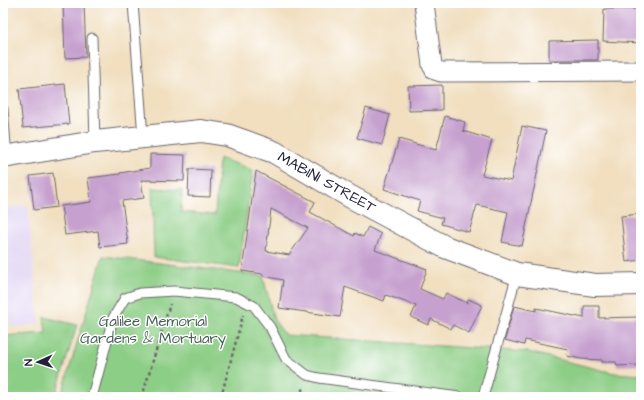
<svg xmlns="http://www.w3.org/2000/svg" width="644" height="400" font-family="'Architects Daughter',sans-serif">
	<rect width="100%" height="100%" fill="#fff"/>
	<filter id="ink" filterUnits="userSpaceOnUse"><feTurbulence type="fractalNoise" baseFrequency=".025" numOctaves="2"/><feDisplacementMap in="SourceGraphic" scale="8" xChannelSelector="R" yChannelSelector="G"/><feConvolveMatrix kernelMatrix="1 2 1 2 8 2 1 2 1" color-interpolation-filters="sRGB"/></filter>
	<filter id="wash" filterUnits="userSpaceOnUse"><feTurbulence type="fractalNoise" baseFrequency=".012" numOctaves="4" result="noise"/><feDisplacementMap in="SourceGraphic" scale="16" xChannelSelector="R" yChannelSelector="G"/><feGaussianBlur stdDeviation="0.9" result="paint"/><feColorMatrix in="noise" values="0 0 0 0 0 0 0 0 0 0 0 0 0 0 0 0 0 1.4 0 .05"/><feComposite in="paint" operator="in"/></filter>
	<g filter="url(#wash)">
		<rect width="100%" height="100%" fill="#f1dfc0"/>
		<path fill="#e0d4f4" d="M28,206L39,324L11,327L3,249V208Z"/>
		<path fill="#8dce86" stroke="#587860" d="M219,158L253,170L239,268L154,257L152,188L182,190L181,212L215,215Z
			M103,256L263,276L274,320L285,335L528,352L614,373L641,375V397H61Z
			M44,317L77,325L55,397H3V336L46,333Z"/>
		<g id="blocks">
			<path fill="#c6a0cf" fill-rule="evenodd" d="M63,3H84L86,57L65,58Z
				M604,9H641V43L603,41Z
				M598,40V60H549V41Z
				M65,84L69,124L23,128L19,89Z
				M442,85V110L409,111L408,86Z
				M366,108L390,115L382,145L357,138Z
				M445,116L465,122L463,131L492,140L482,175L511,181L522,126L546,131L522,246L502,242L508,212L477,205L469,232L441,224L443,218L417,211L420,201L384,189L399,139L436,150Z
				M150,154L185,155L184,181L141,180L144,198L122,201L128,244L100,247L98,231L65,235L61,206L91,202L88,178L120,174V173L150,168Z
				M189,169L211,170L210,197L188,196Z
				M256,171L315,202L310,212L354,236L355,233L363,237L368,227L381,234L375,250L427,269L420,289L443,299L446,293L467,303L468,299L482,305L469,333L453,325L451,329L431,319L428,325L411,317L416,306L386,295L384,301L345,287L340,317L279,308L283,280L263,276V274L242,271ZM271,209L308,228L289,255L266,251Z
				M53,173L57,207L34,210L30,176Z
				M641,214V260L626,262L621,216Z
				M514,306L536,311V308L584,318V306H599V318L638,317L640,365L617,366L616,362H602V360L581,359L567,356L568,349L525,340L524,345L505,340Z"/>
		</g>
	</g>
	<g filter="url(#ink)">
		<use href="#blocks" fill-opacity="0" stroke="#6a646a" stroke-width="1"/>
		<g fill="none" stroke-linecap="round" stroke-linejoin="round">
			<g stroke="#6a646a" stroke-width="11">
				<path id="lane" d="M133,3L143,137
					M92,38L95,142
					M3,109L7,156
					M92,397L113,318L125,298L140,293L174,291L236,297L254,306L270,327L286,359L307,375L319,378L459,397
					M483,397L517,274"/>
			</g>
			<g stroke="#6a646a" stroke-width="21">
				<path id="street" d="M424,3L432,65L435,70L441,72L641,71"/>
			</g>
			<g stroke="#6a646a" stroke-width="24">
				<path id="secondary" d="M3,157L95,142L201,131L227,135L274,152L351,197L445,247L517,274L595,285L641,284"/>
			</g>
			<path stroke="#6a646a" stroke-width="2.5" stroke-dasharray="3 3" stroke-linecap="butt" d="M142,397L170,304
				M221,397L243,315
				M300,397L303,387"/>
			<use href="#lane" stroke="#fff" stroke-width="9"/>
			<use href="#street" stroke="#fff" stroke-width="19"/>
			<use href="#secondary" stroke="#fff" stroke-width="22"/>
		</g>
	</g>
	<g text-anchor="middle" stroke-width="3" stroke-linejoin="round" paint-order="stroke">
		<g font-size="15" fill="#22223b" stroke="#fff">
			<text transform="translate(327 182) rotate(29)" y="5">MABINI STREET</text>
		</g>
		<g font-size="15" fill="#475e55" stroke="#fff">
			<text x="153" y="326">Galilee Memorial<tspan x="153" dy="17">Gardens &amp; Mortuary</tspan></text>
		</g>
	</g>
	<rect width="644" height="400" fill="none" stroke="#fff" stroke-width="16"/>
	<g transform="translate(38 362) rotate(267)" stroke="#ffffff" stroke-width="3" paint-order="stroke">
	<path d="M0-3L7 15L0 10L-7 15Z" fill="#22223b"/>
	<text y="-6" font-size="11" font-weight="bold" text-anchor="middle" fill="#22223b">N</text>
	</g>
</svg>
